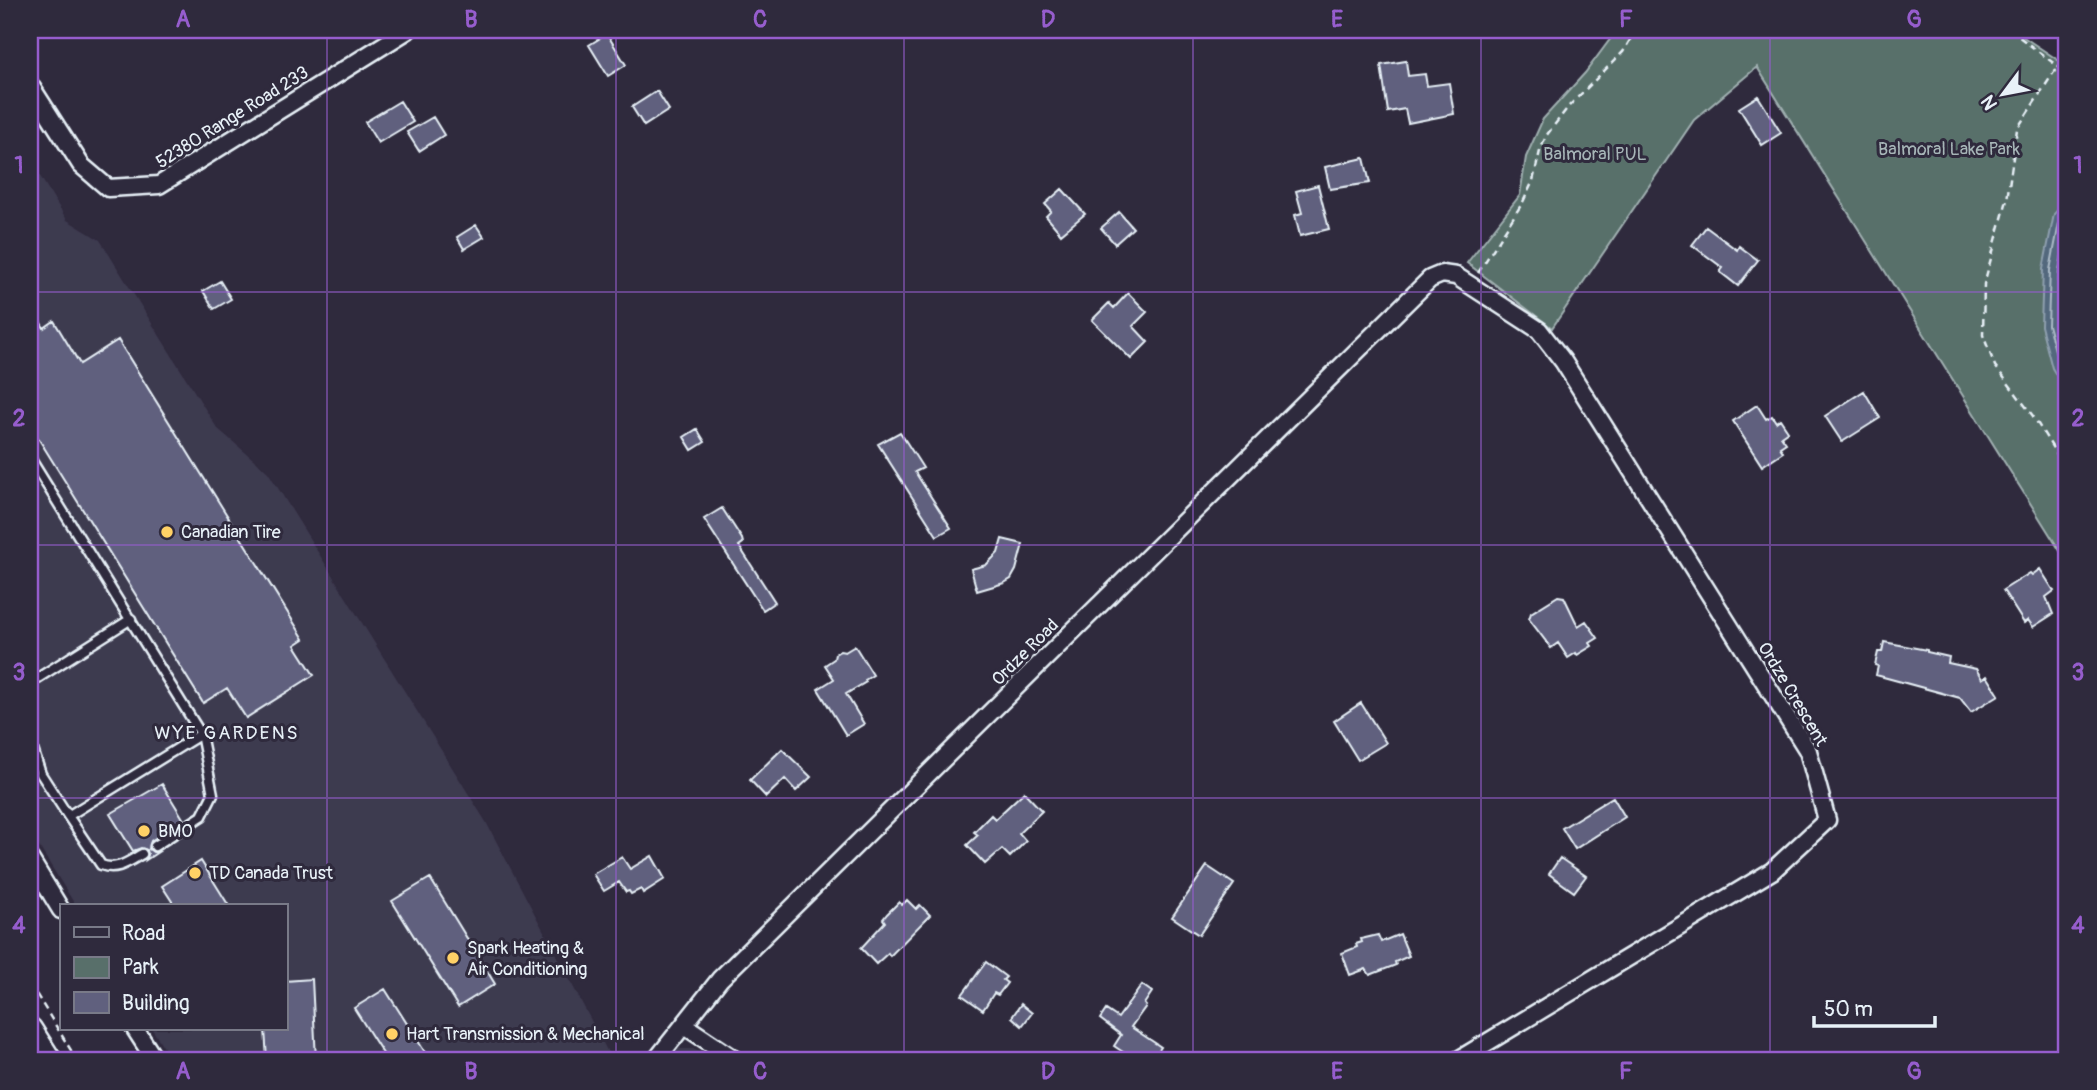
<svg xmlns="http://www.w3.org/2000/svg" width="2097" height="1090" font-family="Pangolin,sans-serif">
	<rect width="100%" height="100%" fill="#2f2a3d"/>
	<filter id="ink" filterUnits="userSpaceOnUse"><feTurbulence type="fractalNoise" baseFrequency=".0143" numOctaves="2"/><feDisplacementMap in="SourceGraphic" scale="14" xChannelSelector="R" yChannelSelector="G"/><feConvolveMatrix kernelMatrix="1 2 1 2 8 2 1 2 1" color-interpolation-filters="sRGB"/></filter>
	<g filter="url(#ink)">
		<path fill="#3e3a50" d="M30,160L67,220L100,240L217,428L268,472L486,822L612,1060H172L152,1029H285V906H76L30,832Z
			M677,1049H693L708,1052L720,1060H667Z"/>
		<path fill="#586f6a" stroke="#a0b0b1" stroke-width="2" d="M1617,30H2013L2058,60L2067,55V562L1757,67L1694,120L1552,328L1467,263L1520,195L1526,157L1543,119L1585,73Z"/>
		<path fill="#52687d" stroke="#8e9fae" stroke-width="2" d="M2067,200V393L2052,368L2041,326L2043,269L2054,214Z"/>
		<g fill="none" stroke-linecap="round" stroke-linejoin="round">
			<path stroke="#acbac7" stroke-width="2" d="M2067,210L2060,218L2050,270L2048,325L2059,365L2067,379
				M2067,228L2059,271L2057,324L2067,362"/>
		</g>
		<path fill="#60607e" stroke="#e8f1f8" stroke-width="2" d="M607,34L626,65L608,76L589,45Z
			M1406,61L1408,76L1425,74L1427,86L1449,83L1454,114L1408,123L1405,109L1388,112L1381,65Z
			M657,91L669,110L644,126L632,107Z
			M1758,96L1781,133L1762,145L1739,108Z
			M400,101L413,122L378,143L365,122Z
			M433,117L444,135L419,151L407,132Z
			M1364,158L1370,183L1330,189L1325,167Z
			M1318,185L1329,229L1300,236L1295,215L1302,213L1296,191Z
			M1062,189L1085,214L1061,234L1046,216L1051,211L1045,204Z
			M1119,212L1133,228L1115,244L1101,228Z
			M476,225L484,237L464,249L457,237Z
			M1706,227L1737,250L1739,246L1758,260L1738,286L1720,272L1723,268L1692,245Z
			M220,281L231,299L214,309L203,291Z
			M1128,293L1147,312L1133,326L1148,342L1131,359L1092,320L1109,303L1114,308Z
			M30,305L44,328L54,321L80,364L118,340L304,639L295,645L314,675L246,718L227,688L203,703L30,425Z
			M1864,391L1880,418L1842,442L1825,416Z
			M1757,405L1766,419L1772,416L1776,422L1780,419L1788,431L1781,436L1786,443L1780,447L1783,452L1762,466L1733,421Z
			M697,429L705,442L692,450L684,437Z
			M900,432L923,468L915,472L951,528L937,536L878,444Z
			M722,508L742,539L743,543L739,546L775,602L763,610L704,519Z
			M1002,539L1023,544L1016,570L1011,579L1004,583L977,591L971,569L986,565L998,553Z
			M2040,569L2054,591L2046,597L2053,614L2033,627L2028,620L2024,623L2003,590L2030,573L2032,575Z
			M1558,596L1564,597L1578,626L1586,621L1598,638L1590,643L1592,646L1577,655L1576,653L1568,658L1558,643L1551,648L1529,619L1531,613Z
			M1884,642L1927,650V652L1949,657L1948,663L1976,669L1982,679L1987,676L1999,695L1971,712L1960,698L1876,675L1878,666L1875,665L1878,652H1882Z
			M855,646L873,675L865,680L866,682L846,694L864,724L846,735L818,689L834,679L825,665L834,659L835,654L840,651L845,652Z
			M1361,703L1386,743L1358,760L1334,721Z
			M782,749L811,777L796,791L785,779L766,797L750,780Z
			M162,784L184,820L151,841L149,849L153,852H158L146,860L148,855L147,850L141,848L133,851L110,814Z
			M1024,792L1042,811L1019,833L1026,841L1010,857L1002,849L985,864L967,845L978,835L974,832L991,815L995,819Z
			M1613,797L1625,817L1575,849L1562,828Z
			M652,856L665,879L643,893L641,889L631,894L629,891L626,892L619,882L604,891L593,874L622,857L630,869Z
			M1560,858L1586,876L1574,892L1549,874Z
			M201,861L229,906H175L162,886Z
			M1207,866L1234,884L1199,935L1172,917Z
			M430,878L495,984L458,1007L392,901Z
			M907,900L916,909L920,905L930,915L890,956L888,953L876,964L861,948L885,922L883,919L887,914L899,902L902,905Z
			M1400,934L1409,956L1395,962L1396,965L1370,975L1366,969L1350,975L1342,953L1357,947L1356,944L1362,942L1361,939L1378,935L1381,942Z
			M986,962L1006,977L1003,980L1007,983L998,995L994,993L983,1010L962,995Z
			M312,979L316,1060H267L265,1029H285V981Z
			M1142,985L1152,992L1144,1004L1146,1006L1131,1027L1161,1047L1152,1060H1135L1114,1046L1121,1035L1100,1019L1106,1010L1118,1018Z
			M385,989L430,1060H387L354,1008Z
			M1021,1004L1032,1013L1022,1026L1012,1017Z"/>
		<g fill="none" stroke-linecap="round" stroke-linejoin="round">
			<g stroke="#e8f1f8" stroke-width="13">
				<path id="lane" d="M30,458L201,734L68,816L41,774L30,740
					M30,683L131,619
					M68,816L101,865C117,871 128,862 142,854
					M155,846L202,816L213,794L201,734"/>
			</g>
			<g stroke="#e8f1f8" stroke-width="21">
				<path id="street" d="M30,85L81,165L108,188L159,185L408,30
					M30,859L61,910
					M685,1026L736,1060
					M135,1029L155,1060
					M656,1060L720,979L1430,279L1442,274L1456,276L1539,330L1563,361L1808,751L1827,820L1772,871L1458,1060"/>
			</g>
			<g stroke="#e8f1f8" stroke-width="28">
				<path id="secondary" d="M30,1030L49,1060"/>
			</g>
			<path stroke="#e8f1f8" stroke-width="2.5" stroke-dasharray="7 5" stroke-linecap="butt" d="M2010,30L2060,68
				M2067,64L2054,72L2017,129L2007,200L1984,284L1983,335L1995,366L2033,416L2067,471
				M1478,273L1523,202L1533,181L1540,151L1546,136L1569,106L1623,52L1636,30
				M30,984L77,1060"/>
			<use href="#lane" stroke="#2f2a3d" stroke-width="8"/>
			<use href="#street" stroke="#2f2a3d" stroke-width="16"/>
			<use href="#secondary" stroke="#2f2a3d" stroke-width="23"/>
		</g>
	</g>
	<path fill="none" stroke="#965dcd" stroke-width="2" stroke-opacity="0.55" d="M327,30V1060M616,30V1060M904,30V1060M1193,30V1060M1481,30V1060M1770,30V1060M30,292H2067M30,545H2067M30,798H2067"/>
	<g fill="#ffd166" stroke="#2f2a3d" stroke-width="2.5">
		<circle cx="167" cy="532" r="7"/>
		<circle cx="144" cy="831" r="7"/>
		<circle cx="195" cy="873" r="7"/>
		<circle cx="453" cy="958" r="7"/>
		<circle cx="392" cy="1034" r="7"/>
	</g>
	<g text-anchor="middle" stroke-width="6" stroke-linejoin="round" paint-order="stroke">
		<g font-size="18" fill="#e8f1f8" stroke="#2f2a3d">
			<text transform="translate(232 117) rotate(-32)" y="6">52380 Range Road 233</text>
			<text transform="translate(1025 652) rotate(-45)" y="6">Ordze Road</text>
			<text transform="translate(1793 694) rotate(59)" y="6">Ordze Crescent</text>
		</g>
		<g font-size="18" fill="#a7b6b8" stroke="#2f2a3d">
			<text x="1949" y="155">Balmoral Lake Park</text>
			<text x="1595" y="160">Balmoral PUL</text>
		</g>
		<g font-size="18" fill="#e8f1f8" stroke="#2f2a3d" text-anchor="start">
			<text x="181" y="538">Canadian Tire</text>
			<text x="158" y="837">BMO</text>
			<text x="209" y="879">TD Canada Trust</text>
			<text x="467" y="954">Spark Heating &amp;<tspan x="467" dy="21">Air Conditioning</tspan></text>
			<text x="406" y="1040">Hart Transmission &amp; Mechanical</text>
		</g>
		<g font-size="19" letter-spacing="2" fill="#e8f1f8" stroke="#2f2a3d">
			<text x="227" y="739">WYE GARDENS</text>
		</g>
	</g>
	<rect width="2097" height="1090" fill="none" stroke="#2f2a3d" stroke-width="77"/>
	<rect x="60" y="904" width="228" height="126" fill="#2f2a3d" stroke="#797a88" stroke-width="2"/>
	<rect x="74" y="927" width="35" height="10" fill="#2f2a3d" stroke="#797a88" stroke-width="2"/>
	<text x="122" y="940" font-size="21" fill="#e8f1f8">Road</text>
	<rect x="74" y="957" width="35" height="21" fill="#586f6a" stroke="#797a88" stroke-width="2"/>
	<text x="122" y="974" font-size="21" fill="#e8f1f8">Park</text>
	<rect x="74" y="992" width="35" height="21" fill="#60607e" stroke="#797a88" stroke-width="2"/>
	<text x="122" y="1010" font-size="21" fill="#e8f1f8">Building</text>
	<g transform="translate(2003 94) rotate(238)" stroke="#2f2a3d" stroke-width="5" paint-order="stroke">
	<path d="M0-5L12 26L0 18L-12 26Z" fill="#e8f1f8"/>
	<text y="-10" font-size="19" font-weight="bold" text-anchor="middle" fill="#e8f1f8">N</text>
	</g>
	<path d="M1814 1016v10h121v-10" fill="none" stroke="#e8f1f8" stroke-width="3.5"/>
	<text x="1824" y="1016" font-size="21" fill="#e8f1f8" stroke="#2f2a3d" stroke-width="5" paint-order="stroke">50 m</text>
	<rect x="38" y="38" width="2020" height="1014" fill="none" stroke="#965dcd" stroke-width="2.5"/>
	<g font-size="23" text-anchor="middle" font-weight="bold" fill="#965dcd">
		<text x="183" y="27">A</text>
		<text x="471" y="27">B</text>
		<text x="760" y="27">C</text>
		<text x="1048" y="27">D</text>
		<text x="1337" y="27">E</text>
		<text x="1626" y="27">F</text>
		<text x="1914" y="27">G</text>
		<text x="19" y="173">1</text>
		<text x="2078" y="173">1</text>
		<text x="19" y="426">2</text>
		<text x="2078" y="426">2</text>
		<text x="19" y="680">3</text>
		<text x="2078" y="680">3</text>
		<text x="19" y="933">4</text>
		<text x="2078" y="933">4</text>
		<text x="183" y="1079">A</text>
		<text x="471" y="1079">B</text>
		<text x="760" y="1079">C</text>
		<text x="1048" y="1079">D</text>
		<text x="1337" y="1079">E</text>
		<text x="1626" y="1079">F</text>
		<text x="1914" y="1079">G</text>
	</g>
</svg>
